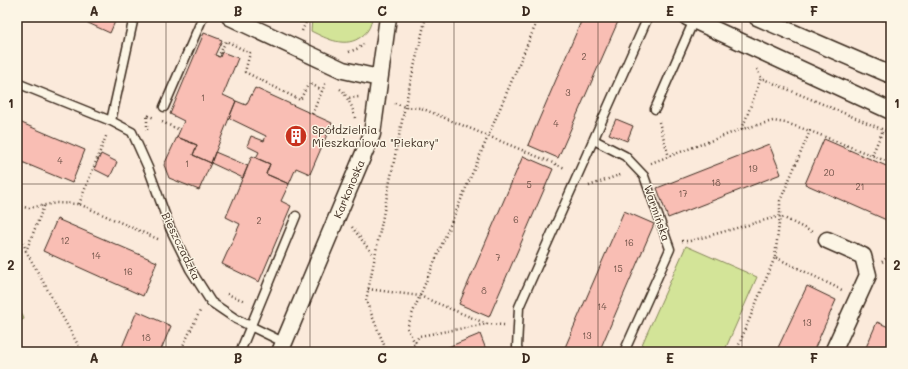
<svg xmlns="http://www.w3.org/2000/svg" width="908" height="369" font-family="Mali,sans-serif">
	<rect width="100%" height="100%" fill="#fbeadb"/>
	<filter id="ink" filterUnits="userSpaceOnUse"><feTurbulence type="fractalNoise" baseFrequency=".025" numOctaves="2"/><feDisplacementMap in="SourceGraphic" scale="8" xChannelSelector="R" yChannelSelector="G"/><feConvolveMatrix kernelMatrix="1 2 1 2 8 2 1 2 1" color-interpolation-filters="sRGB"/></filter>
	<g filter="url(#ink)">
		<path fill="#d3e498" stroke="#87875b" d="M312,17H372C371,25 369,31 362,36C346,49 327,39 311,31Z
			M686,246L757,277L724,352H647L640,349Z
			M17,301L24,319L17,322Z"/>
		<path fill="#f9beb4" stroke="#3b2a1e" d="M75,17H117L110,33Z
			M583,17H620L558,158L528,145Z
			M204,33L222,40L215,55L220,57L222,52L238,58L223,95L236,101L211,163L193,155L197,145L177,137L184,121L170,114Z
			M255,88L332,123L310,174L296,168L289,184L266,174L270,164L256,158L259,152L247,146L251,136L264,141L266,136L229,118L236,101L246,105Z
			M616,119L633,126L627,141L609,134Z
			M17,121L85,150L72,183L17,160Z
			M177,137L197,145L193,155L211,163L199,190L169,178L164,165Z
			M824,139L891,168V222L805,184Z
			M769,144L781,174L668,218L657,188Z
			M215,152L248,166L243,178L211,163Z
			M101,154L117,162L110,177L94,169Z
			M252,156L270,164L266,174L289,184L281,201L291,206L259,282L222,264L240,224L226,217Z
			M523,156L553,169L489,317L459,304Z
			M624,211L654,224L599,352H563Z
			M57,219L157,262L143,296L43,251Z
			M807,286L836,300L813,352H776Z
			M137,311L171,326L160,352H120Z
			M877,322L891,328V352H864Z
			M480,334L487,352H447L446,348Z"/>
		<g fill="none" stroke-linecap="round" stroke-linejoin="round">
			<g stroke="#3b2a1e" stroke-width="11">
				<path id="lane" d="M17,83L111,121L132,132L149,170L170,228L190,269L211,302L236,319L283,342
					M164,107L203,17
					M655,109L694,20
					M111,121L134,17
					M594,140L625,156L644,176L670,249L624,352
					M240,352L296,216
					M518,352L517,347L519,307L648,17"/>
			</g>
			<g stroke="#3b2a1e" stroke-width="19">
				<path id="street" d="M230,17L343,70L379,78
					M687,17L891,111
					M757,17L891,75
					M827,240L863,256L868,275L833,352
					M280,352L372,134L388,17"/>
			</g>
			<path stroke="#3b2a1e" stroke-width="2.5" stroke-dasharray="1 3" stroke-linecap="butt" d="M296,17L306,22L302,31
				M875,17L891,23
				M349,52L359,48L365,43
				M218,57L226,41L250,53L245,72L300,100L309,83L322,90
				M757,69L761,78L891,133
				M340,89L343,91L347,98
				M395,103L405,107L421,108L565,168
				M312,114L326,82
				M355,118L352,107L347,98L359,97
				M162,122L180,130
				M659,122L669,157
				M742,129L761,78
				M147,130V115L154,118
				M872,155L883,130
				M651,163L742,129L773,121L786,123L810,131
				M589,186L622,174
				M79,204L107,134
				M17,206L29,208L56,203L79,204L160,240
				M44,206L26,251L82,352
				M352,227L374,256
				M17,232L21,238L26,250
				M682,241H690L780,216L812,232
				M775,257L780,216V201L810,131L891,163
				M882,262L891,254
				M368,289L420,296L487,324
				M227,294L245,301
				M415,343L407,328L413,312L539,17
				M180,352L200,311
				M387,352L366,301L406,101L426,17
				M409,352L419,336L487,324L505,325
				M736,352L775,257L842,290"/>
			<use href="#lane" stroke="#fcf5e5" stroke-width="8"/>
			<use href="#street" stroke="#fcf5e5" stroke-width="16"/>
		</g>
	</g>
	<path fill="none" stroke="#3b2a1e" stroke-width="1" stroke-opacity="0.55" d="M166,17V352M310,17V352M454,17V352M598,17V352M742,17V352M17,184H891"/>
	<defs>
		<g id="building-disc" transform="scale(1.15)"><circle r="9.5" fill="#c8321e" stroke="#fcf5e5"/><path d="M-4-6H4V6H1V3H-1V6H-4ZM-2.5-4.3h1.7v1.8h-1.7ZM.8-4.3h1.7v1.8H.8ZM-2.5-1h1.7V.8h-1.7ZM.8-1h1.7V.8H.8Z" fill="#fff"/></g>
	</defs>
	<g fill-rule="evenodd">
		<use href="#building-disc" x="296" y="136"/>
	</g>
	<g text-anchor="middle" stroke-width="3" stroke-linejoin="round" paint-order="stroke">
		<g font-size="9" fill="#6a4f44">
			<text x="584" y="60">2</text>
			<text x="568" y="96">3</text>
			<text x="203" y="101">1</text>
			<text x="556" y="127">4</text>
			<text x="60" y="164">4</text>
			<text x="187" y="167">1</text>
			<text x="753" y="172">19</text>
			<text x="829" y="176">20</text>
			<text x="716" y="186">18</text>
			<text x="529" y="188">5</text>
			<text x="860" y="190">21</text>
			<text x="683" y="197">17</text>
			<text x="516" y="223">6</text>
			<text x="259" y="224">2</text>
			<text x="65" y="244">12</text>
			<text x="629" y="246">16</text>
			<text x="96" y="259">14</text>
			<text x="498" y="261">7</text>
			<text x="618" y="272">15</text>
			<text x="128" y="275">16</text>
			<text x="484" y="294">8</text>
			<text x="602" y="310">14</text>
			<text x="807" y="326">13</text>
			<text x="587" y="339">13</text>
			<text x="146" y="341">18</text>
		</g>
		<g font-size="11" fill="#3b2a1e" stroke="#fcf5e5" text-anchor="start">
			<text x="312" y="134">Spółdzielnia<tspan x="312" dy="13">Mieszkaniowa "Piekary"</tspan></text>
		</g>
		<g font-size="11" fill="#3b2a1e" stroke="#fcf5e5">
			<text transform="translate(349 189) rotate(-67)" y="4">Karkonoska</text>
			<text transform="translate(657 213) rotate(71)" y="4">Warmińska</text>
			<text transform="translate(181 246) rotate(64)" y="4">Bieszczadzka</text>
		</g>
	</g>
	<rect width="908" height="369" fill="none" stroke="#fcf5e5" stroke-width="44"/>
	<rect x="22" y="22" width="864" height="325" fill="none" stroke="#3b2a1e" stroke-width="1.5"/>
	<g font-size="13" text-anchor="middle" font-weight="bold" fill="#3b2a1e">
		<text x="94" y="16">A</text>
		<text x="238" y="16">B</text>
		<text x="382" y="16">C</text>
		<text x="526" y="16">D</text>
		<text x="670" y="16">E</text>
		<text x="814" y="16">F</text>
		<text x="11" y="108">1</text>
		<text x="897" y="108">1</text>
		<text x="11" y="270">2</text>
		<text x="897" y="270">2</text>
		<text x="94" y="363">A</text>
		<text x="238" y="363">B</text>
		<text x="382" y="363">C</text>
		<text x="526" y="363">D</text>
		<text x="670" y="363">E</text>
		<text x="814" y="363">F</text>
	</g>
</svg>
